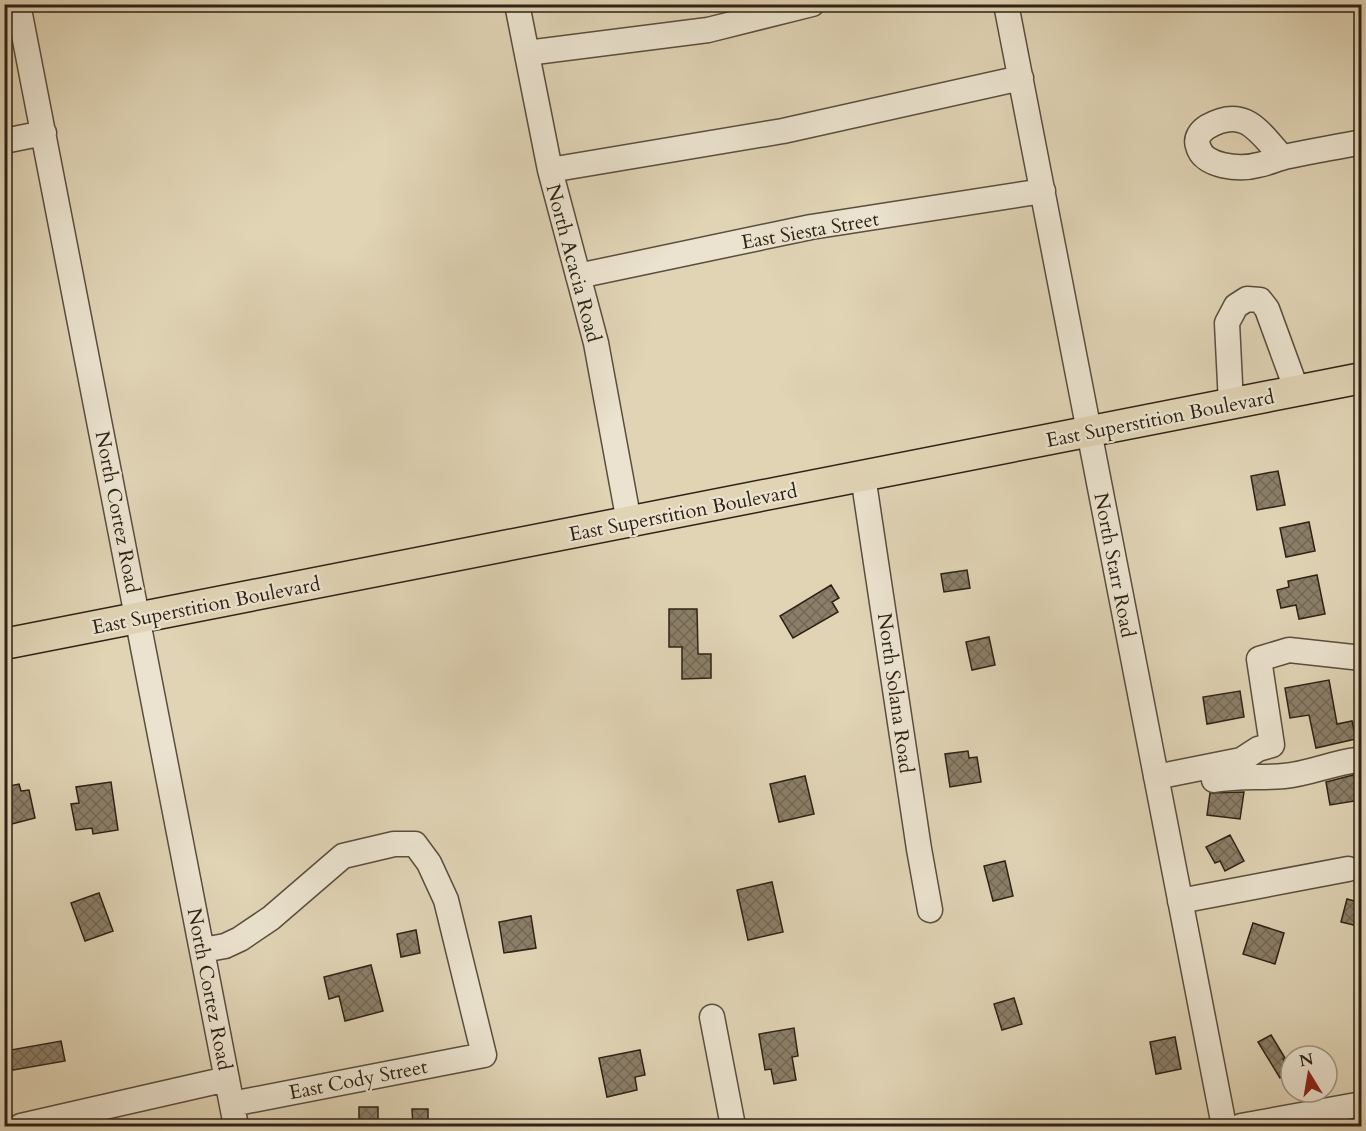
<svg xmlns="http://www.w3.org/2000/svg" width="1366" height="1131" font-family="Cardo,serif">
	<defs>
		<pattern id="building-cross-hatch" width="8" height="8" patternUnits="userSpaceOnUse" patternTransform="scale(1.5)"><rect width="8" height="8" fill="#8b7f69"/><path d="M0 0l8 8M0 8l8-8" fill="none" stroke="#726855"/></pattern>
	</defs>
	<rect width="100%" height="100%" fill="#e0d4b5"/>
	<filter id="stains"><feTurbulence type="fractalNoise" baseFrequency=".00333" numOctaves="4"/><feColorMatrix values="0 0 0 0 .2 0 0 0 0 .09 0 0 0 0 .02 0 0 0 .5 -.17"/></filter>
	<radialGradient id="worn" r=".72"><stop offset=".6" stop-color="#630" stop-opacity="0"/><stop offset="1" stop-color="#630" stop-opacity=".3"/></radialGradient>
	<path fill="url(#building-cross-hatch)" stroke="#2e2216" stroke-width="1.5" d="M1278,471L1285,505L1257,510L1251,476Z
		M1309,522L1315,551L1286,557L1280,528Z
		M967,570L970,588L944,592L941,574Z
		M1317,575L1325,614L1299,619L1296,605L1281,608L1277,590L1289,587L1288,581Z
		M831,585L839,598L832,602L838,612L793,638L780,616Z
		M669,609H697L698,654H711V678L682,679V647H669Z
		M989,637L995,665L972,670L966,642Z
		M1329,680L1337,724L1352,721L1356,739L1316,748L1309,715L1290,718L1285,688Z
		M1240,691L1244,717L1207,724L1203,697Z
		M968,751L969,758L977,757L981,782L950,787L945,754Z
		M1357,774L1361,800L1330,805L1326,782Z
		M805,776L814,814L779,822L770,784Z
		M111,782L118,830L93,834L92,828L76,830L71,804L79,803L76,787Z
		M19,784L21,791L29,790L35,818L4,826V787Z
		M1244,792L1240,819L1207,815L1210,793Z
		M1230,835L1244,861L1225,871L1220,861L1215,863L1206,847Z
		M1005,861L1013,896L993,901L984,866Z
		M772,882L783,932L748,940L737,890Z
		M99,893L113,931L85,941L71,903Z
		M1347,899L1362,903V927L1341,922Z
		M531,916L536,948L504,953L499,922Z
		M1253,923L1284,933L1275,964L1243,954Z
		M416,930L420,953L401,957L397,934Z
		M371,965L383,1011L345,1021L339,996L329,999L324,977Z
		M1014,998L1022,1024L1002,1030L994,1004Z
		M794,1028L798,1056L792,1057L796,1080L774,1084L771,1069L765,1070L759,1034Z
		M1271,1035L1285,1058L1283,1059L1291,1072L1280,1078L1258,1042Z
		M1175,1037L1181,1069L1156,1074L1150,1042Z
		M61,1041L65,1061L8,1071L5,1051Z
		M640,1050L645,1075L635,1077L637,1090L607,1097L599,1058Z
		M359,1107H378V1126H359Z
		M412,1109H428V1126H413Z"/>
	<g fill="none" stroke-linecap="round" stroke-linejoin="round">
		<g stroke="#5a4e3e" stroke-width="27">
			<path id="minor" d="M18,4L236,1126
				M517,4L550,170L596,343L629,522
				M1006,4L1224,1126
				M527,53L708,30L812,4
				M4,141L44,133
				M1282,157C1259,132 1245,105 1207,127C1201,131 1195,138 1198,146C1203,167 1240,170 1258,165C1269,163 1278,158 1289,156C1313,151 1337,147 1362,142
				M550,170L783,131L1021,78
				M578,276L811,227L1043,191
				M1231,404L1227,323L1236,306L1247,299L1260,300L1267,309L1297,391
				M863,476L919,849L930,910
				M1156,777L1241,760L1258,749L1272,745L1259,659L1289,650L1362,658
				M1214,780C1238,776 1260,778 1284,776C1309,774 1332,763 1357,760
				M1180,901L1348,869
				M203,950L225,946L240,939L271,918L343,856L394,844H415L429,863L446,900L484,1055L232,1104
				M712,1017L733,1126
				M21,1126L227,1079
				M1241,1126L1362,1104"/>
		</g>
		<g stroke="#2e2216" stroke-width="33">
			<path id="major" d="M4,644L1362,378"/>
		</g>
		<use href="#minor" stroke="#ebe3cf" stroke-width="24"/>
		<use href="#major" stroke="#e0d4b5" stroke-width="30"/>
	</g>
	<g text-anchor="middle" stroke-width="4.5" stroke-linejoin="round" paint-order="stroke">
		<g font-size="20" fill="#2e2216" stroke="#ebe3cf">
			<text transform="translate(810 230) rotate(-10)" y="7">East Siesta Street</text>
			<text transform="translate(574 263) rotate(75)" y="7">North Acacia Road</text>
			<text transform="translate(1160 418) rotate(-11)" y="7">East Superstition Boulevard</text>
			<text transform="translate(118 512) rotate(79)" y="7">North Cortez Road</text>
			<text transform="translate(683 512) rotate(-11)" y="7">East Superstition Boulevard</text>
			<text transform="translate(1115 565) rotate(79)" y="7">North Starr Road</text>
			<text transform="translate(206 605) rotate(-11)" y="7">East Superstition Boulevard</text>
			<text transform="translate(896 693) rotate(82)" y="7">North Solana Road</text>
			<text transform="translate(210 989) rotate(79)" y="7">North Cortez Road</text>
			<text transform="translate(358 1079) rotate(-11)" y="7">East Cody Street</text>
		</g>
	</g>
	<rect width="1366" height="1131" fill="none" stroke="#e0d4b5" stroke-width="24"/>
	<rect x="6" y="6" width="1354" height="1119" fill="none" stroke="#2e2216" stroke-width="3"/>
	<rect x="12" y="12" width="1342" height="1107" fill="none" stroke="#2e2216" stroke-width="1.5"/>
	<g transform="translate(1309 1074) rotate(349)"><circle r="28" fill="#ebe3cf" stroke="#9f9685" stroke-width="1.5"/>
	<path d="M0-4.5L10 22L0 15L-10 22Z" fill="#8f2418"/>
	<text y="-9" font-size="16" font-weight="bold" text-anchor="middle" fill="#2e2216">N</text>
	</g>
	<rect width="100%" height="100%" filter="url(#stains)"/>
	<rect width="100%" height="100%" fill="url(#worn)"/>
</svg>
